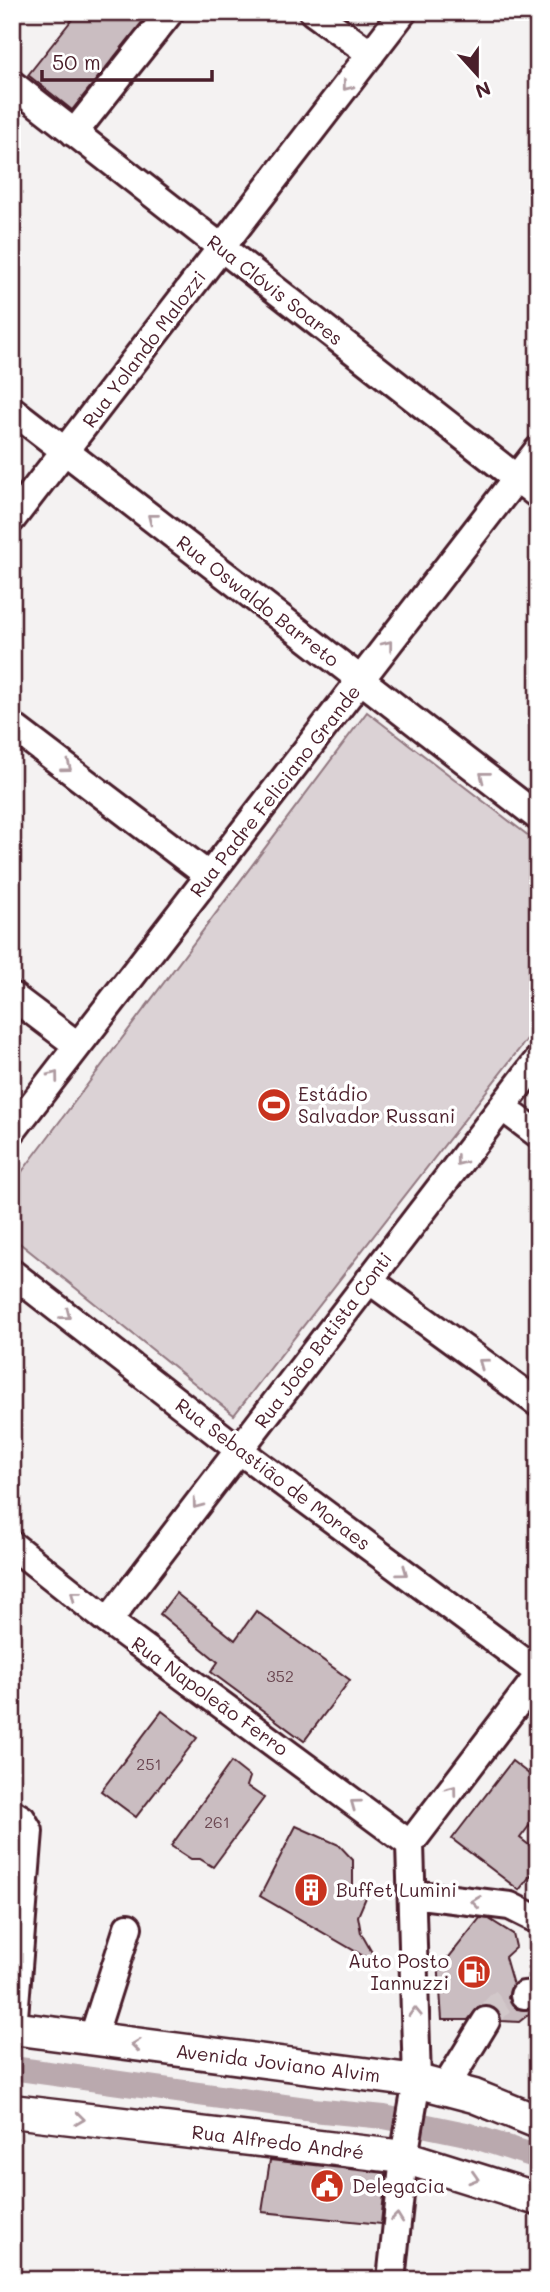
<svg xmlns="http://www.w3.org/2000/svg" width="550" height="2292" font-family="Mali,sans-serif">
	<rect width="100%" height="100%" fill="#f4f2f2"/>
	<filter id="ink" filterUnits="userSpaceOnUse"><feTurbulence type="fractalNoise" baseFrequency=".0143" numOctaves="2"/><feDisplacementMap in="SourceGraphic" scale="14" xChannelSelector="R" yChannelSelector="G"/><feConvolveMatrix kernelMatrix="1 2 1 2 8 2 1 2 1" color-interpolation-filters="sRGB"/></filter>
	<g filter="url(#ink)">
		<path fill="#dbd2d5" stroke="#927880" stroke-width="2" d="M367,712L538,843V1025L234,1415L12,1237V1185Z"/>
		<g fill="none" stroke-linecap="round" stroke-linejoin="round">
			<path stroke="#baa9ae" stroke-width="24" d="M12,2068L313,2110L384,2117L466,2134L538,2157"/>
		</g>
		<path fill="#cabdc1" stroke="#4a1f2b" stroke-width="2" d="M78,12H150L72,110L28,75Z
			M176,1593L235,1640L256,1611L350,1680L304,1741L211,1672L218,1662L160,1614Z
			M162,1711L197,1738L136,1817L101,1791Z
			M512,1761L538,1781V1814L520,1838L538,1852V1866L519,1890L452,1839Z
			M231,1762L250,1777L247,1786L264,1798L213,1867L200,1859H191L171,1846Z
			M296,1826L339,1845L353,1860V1885L367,1895L358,1916L361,1933L379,1965L260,1896Z
			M480,1918L489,1919L513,1934L516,1947L505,1957L513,1985L508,1997L517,2009L534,2010L519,2022L502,2021L499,2013L487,2005L478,2008L468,2020H442L438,1960L449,1957Z
			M270,2160L386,2173L381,2224L262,2212Z"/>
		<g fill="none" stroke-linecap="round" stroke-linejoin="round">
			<path stroke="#d2c8ca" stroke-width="26" stroke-dasharray="26 13" stroke-linecap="butt" d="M486,2021C497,2004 504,1997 524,1995"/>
			<g stroke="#4a1f2b" stroke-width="32">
				<path id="minor" d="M313,12L371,54
					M12,84L538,495
					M74,133L170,12
					M12,410L538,817
					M12,519L403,12
					M12,726L209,876
					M12,996L77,1045
					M502,1107L538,1134
					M12,1131L538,450
					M12,1273L239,1450L538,1672
					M369,1280L538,1403
					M12,1545L108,1621L410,1844
					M108,1621L538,1060
					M12,1813L22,1819L29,1831L13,2029
					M410,1844L538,1676
					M412,1894L510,1906L538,1920
					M524,1995L538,1994
					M92,2040L128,1927
					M445,2088L486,2021
					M391,2280L404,2157L417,2081L410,1844"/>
			</g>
			<g stroke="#4a1f2b" stroke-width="37">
				<path id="major" d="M12,2028L417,2081L474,2096L538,2122
					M12,2111L404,2157L538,2199"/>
			</g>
			<use href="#minor" stroke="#fff" stroke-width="26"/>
			<use href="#major" stroke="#fff" stroke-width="32"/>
		</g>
		<defs><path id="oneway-chevron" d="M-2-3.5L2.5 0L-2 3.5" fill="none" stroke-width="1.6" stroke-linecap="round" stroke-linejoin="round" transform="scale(1.75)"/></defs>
		<g stroke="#ae9aa0">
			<use href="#oneway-chevron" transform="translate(347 86) rotate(128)"/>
			<use href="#oneway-chevron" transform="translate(152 518) rotate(-142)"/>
			<use href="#oneway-chevron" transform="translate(388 645) rotate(-52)"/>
			<use href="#oneway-chevron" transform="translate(67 767) rotate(37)"/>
			<use href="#oneway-chevron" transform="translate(484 776) rotate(-142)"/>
			<use href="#oneway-chevron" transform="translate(54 1076) rotate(-53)"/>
			<use href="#oneway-chevron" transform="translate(460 1161) rotate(128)"/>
			<use href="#oneway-chevron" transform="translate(66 1315) rotate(38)"/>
			<use href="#oneway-chevron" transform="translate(483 1363) rotate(-144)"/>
			<use href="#oneway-chevron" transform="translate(197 1504) rotate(127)"/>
			<use href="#oneway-chevron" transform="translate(403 1572) rotate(36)"/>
			<use href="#oneway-chevron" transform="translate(75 1595) rotate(-142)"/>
			<use href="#oneway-chevron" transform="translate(452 1790) rotate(-53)"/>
			<use href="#oneway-chevron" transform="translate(355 1804) rotate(-144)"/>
			<use href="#oneway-chevron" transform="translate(476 1902) rotate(-173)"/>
			<use href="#oneway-chevron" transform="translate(415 2012) rotate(-92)"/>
			<use href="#oneway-chevron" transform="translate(136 2045) rotate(-173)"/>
			<use href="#oneway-chevron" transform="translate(80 2119) rotate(7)"/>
			<use href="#oneway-chevron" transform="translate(474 2178) rotate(17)"/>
			<use href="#oneway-chevron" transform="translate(397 2218) rotate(-84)"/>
		</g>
	</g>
	<defs>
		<g id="stadium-disc" transform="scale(1.75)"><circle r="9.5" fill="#c8321e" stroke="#fff"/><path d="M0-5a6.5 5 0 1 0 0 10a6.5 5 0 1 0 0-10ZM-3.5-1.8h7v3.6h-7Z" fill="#fff"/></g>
		<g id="building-disc" transform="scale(1.75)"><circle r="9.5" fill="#c8321e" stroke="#fff"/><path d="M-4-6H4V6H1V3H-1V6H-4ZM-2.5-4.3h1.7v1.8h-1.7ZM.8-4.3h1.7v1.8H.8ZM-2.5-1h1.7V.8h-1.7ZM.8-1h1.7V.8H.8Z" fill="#fff"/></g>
		<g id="fuel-disc" transform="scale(1.75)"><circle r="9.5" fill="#c8321e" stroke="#fff"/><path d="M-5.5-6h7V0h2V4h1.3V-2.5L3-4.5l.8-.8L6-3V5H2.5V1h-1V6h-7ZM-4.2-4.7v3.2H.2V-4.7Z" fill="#fff"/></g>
		<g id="civic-disc" transform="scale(1.75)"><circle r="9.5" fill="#c8321e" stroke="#fff"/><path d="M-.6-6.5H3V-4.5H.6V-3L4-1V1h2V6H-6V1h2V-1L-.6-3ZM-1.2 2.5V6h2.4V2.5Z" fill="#fff"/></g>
	</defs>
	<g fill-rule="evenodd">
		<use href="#stadium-disc" x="274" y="1105"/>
		<use href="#building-disc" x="311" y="1890"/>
		<use href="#fuel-disc" x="474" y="1972"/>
		<use href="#civic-disc" x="327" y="2186"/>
	</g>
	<g text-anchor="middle" stroke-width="7" stroke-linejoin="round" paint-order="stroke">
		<g font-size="16" fill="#6a4650">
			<text x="280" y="1682">352</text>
			<text x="149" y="1770">251</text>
			<text x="217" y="1828">261</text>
		</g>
		<g font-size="19" fill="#4a1f2b" stroke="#fff">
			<text transform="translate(275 290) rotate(38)" y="7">Rua Clóvis Soares</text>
			<text transform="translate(144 349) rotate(-53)" y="7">Rua Yolando Malozzi</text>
			<text transform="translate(258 601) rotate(38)" y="7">Rua Oswaldo Barreto</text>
			<text transform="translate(275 791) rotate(-52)" y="7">Rua Padre Feliciano Grande</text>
			<text transform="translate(323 1340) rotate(-53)" y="7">Rua João Batista Conti</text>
			<text transform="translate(273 1474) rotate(37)" y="7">Rua Sebastião de Moraes</text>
			<text transform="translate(210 1696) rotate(36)" y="7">Rua Napoleão Ferro</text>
			<text transform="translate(278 2063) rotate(7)" y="7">Avenida Joviano Alvim</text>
			<text transform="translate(278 2142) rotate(7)" y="7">Rua Alfredo André</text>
		</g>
		<g font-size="19" fill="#4a1f2b" stroke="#fff" text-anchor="start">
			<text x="298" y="1101">Estádio<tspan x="298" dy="22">Salvador Russani</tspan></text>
			<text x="336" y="1897">Buffet Lumini</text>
			<text x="449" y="1968" text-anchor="end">Auto Posto<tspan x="449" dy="22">Iannuzzi</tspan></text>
			<text x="352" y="2193">Delegacia</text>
		</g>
	</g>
	<rect width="550" height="2292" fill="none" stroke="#fff" stroke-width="42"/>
	<rect x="21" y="21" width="508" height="2250" fill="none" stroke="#4a1f2b" stroke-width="2.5" filter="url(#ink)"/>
	<g transform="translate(477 74) rotate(159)" stroke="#ffffff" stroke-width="5" paint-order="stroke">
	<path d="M0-5L12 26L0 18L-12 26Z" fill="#4a1f2b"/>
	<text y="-10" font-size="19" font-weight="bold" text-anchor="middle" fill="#4a1f2b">N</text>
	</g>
	<path d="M42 70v10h170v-10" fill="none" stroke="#4a1f2b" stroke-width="3.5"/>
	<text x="52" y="70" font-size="21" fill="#4a1f2b" stroke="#ffffff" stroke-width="5" paint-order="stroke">50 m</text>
</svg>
